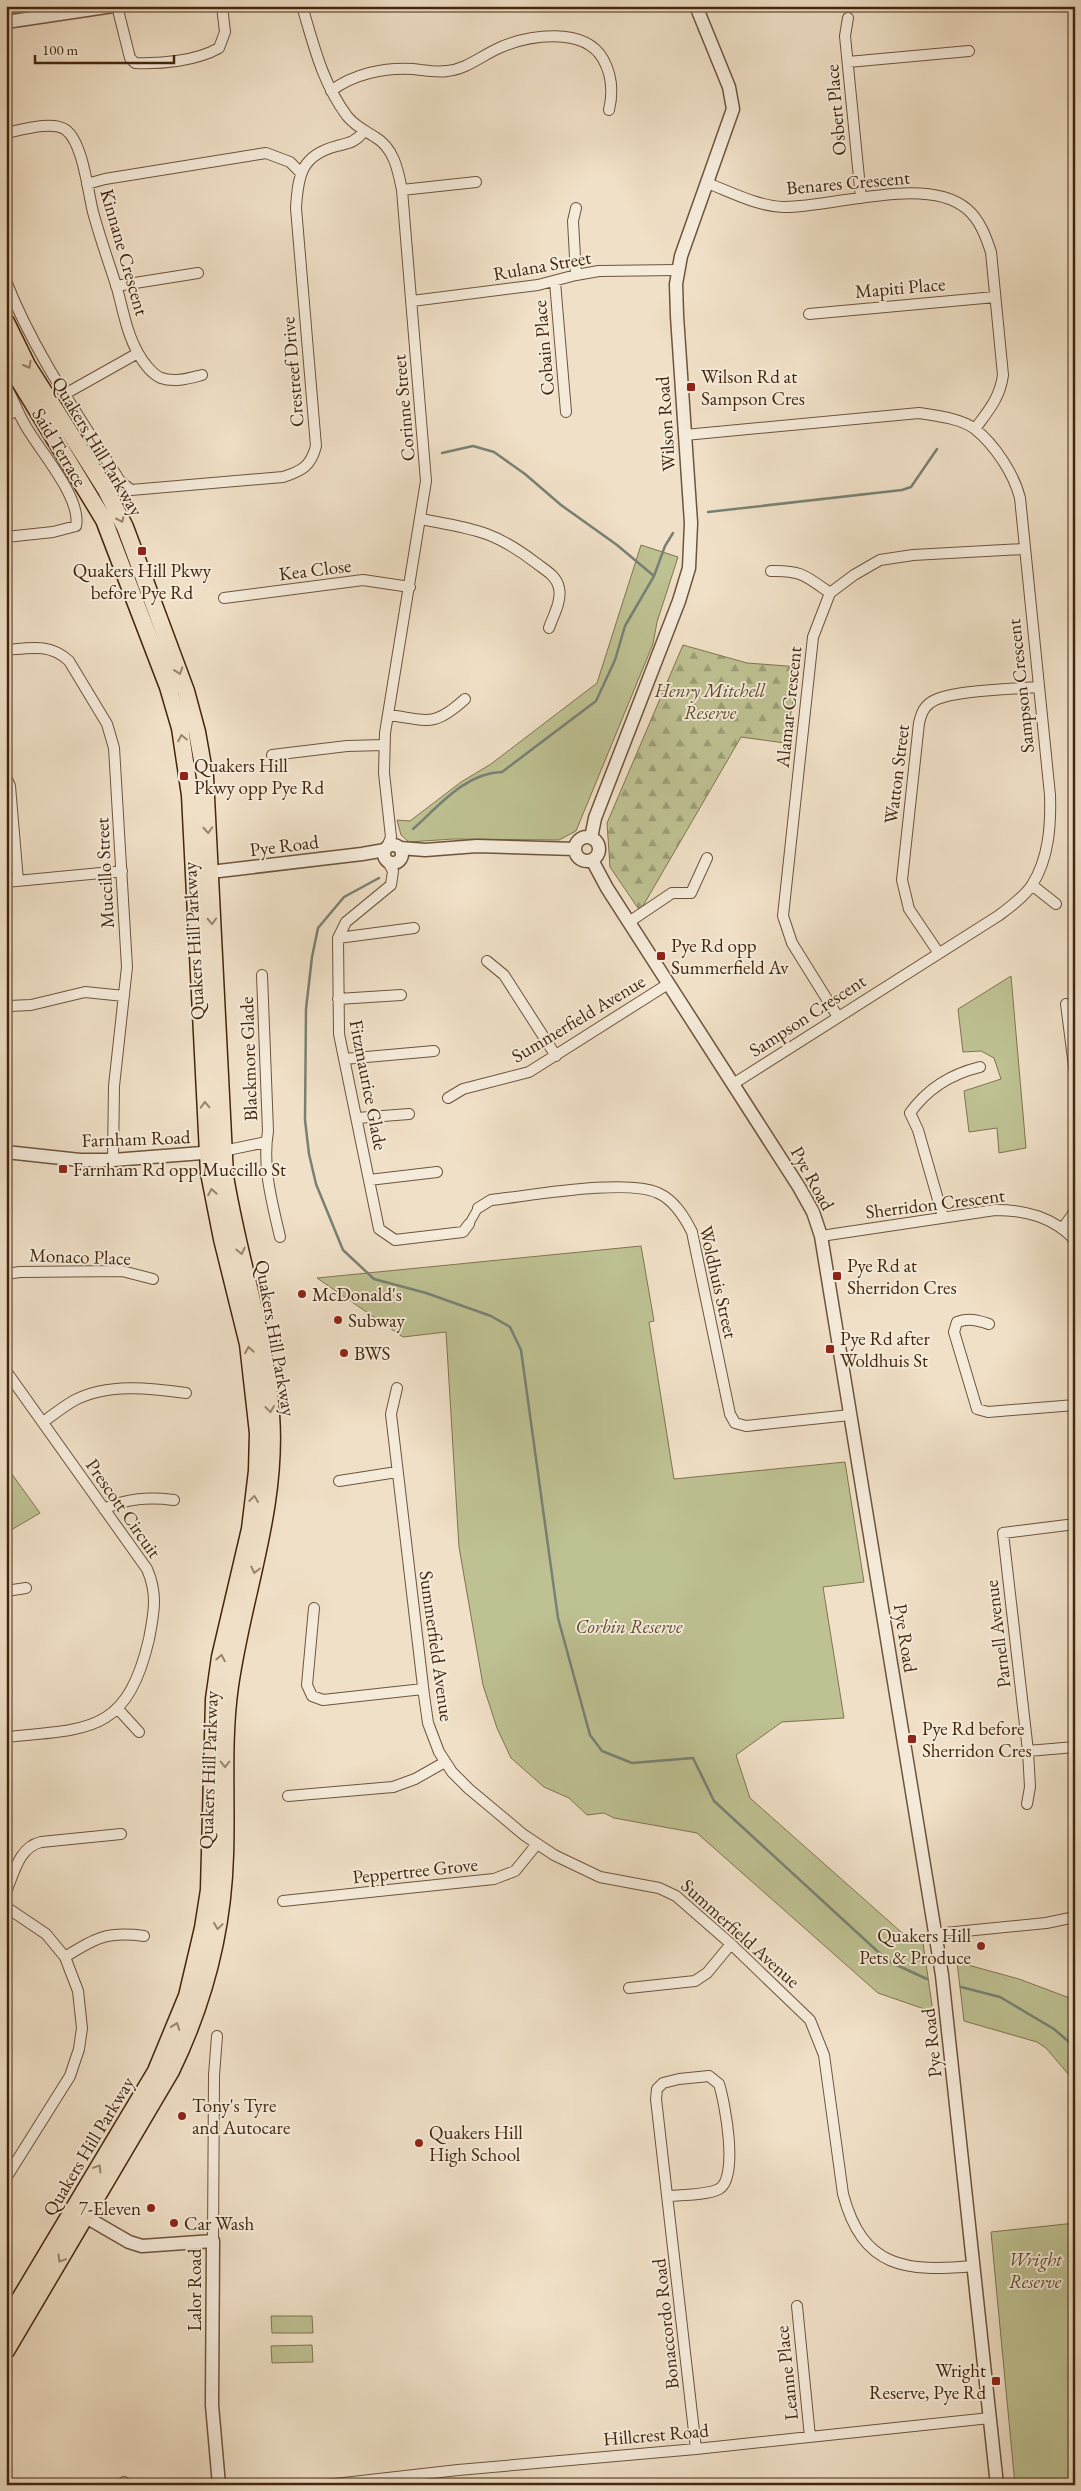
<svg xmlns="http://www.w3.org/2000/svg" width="1081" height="2491" font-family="'EB Garamond',serif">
	<defs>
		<pattern id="forest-firs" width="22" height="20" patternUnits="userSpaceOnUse" patternTransform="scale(1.25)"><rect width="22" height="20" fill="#bec192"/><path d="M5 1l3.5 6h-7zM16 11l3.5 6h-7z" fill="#9c9d76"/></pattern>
	</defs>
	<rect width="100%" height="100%" fill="#f0e0c7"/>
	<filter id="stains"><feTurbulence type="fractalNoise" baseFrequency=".004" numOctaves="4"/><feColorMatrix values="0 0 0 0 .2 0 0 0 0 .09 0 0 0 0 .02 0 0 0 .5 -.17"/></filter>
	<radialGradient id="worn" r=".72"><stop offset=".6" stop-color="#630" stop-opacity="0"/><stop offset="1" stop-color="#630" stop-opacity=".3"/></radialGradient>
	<path fill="#bec192" stroke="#80744f" d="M641,545L678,557L657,622L653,644L576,831L559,840L453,839L409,842L401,835L397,820L410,821L461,782L491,764L597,683Z
		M1011,976L1026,1148L999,1153L997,1128L969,1132L964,1091L1001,1079L994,1058L981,1051L963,1052L958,1009Z
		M641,1246L654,1321L649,1322L674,1479L845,1462L864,1582L823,1587L844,1718L782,1722L736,1755L750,1798L909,1939L923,1943L933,2012L878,1993L697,1833L614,1818L604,1813L587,1815L569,1798L544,1787L511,1758L497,1728L483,1685L459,1547L446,1332L403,1337L317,1278Z
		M6,1466L40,1513L6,1533Z
		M957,1962L1019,1979L1075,2000V2082L1046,2048L1037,2042L964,2021Z
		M1075,2223V2485H1015L991,2232Z
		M271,2316H312L313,2333H272Z
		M312,2345L313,2362L272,2363L271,2346Z"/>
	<path fill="url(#forest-firs)" stroke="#80744f" d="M683,645L747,663L800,667L785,743L741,737L640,911L610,867L607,823Z"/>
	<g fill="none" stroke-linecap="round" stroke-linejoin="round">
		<path stroke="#788174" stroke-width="2.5" d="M442,453L473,446L494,452L525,474L561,505L617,545L654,576
			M708,512L902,490L911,487L937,449
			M413,829C439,806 465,773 502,772L596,701L615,660L625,626L654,576L665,546L673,533
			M379,878L344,897L318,928L312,957L306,1009L305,1120L309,1154L316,1184L343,1250L374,1279L426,1293L491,1316L510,1327L521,1350L558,1618L590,1735L602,1751L632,1763L693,1758L714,1801L888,1961L927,1979
			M961,1987L1000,1997L1054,2029L1075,2047"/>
		<g stroke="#6e543b" stroke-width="10">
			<path id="pedestrian" d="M469,1224L478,1208"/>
		</g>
		<g stroke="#6e543b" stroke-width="12">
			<path id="minor" d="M117,6L130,58L135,63C162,64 196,61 219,48L225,32L222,6
				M302,6C314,46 322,82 347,116C355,126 364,130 375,137C394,148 398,170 402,190L426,481L385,733L384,773L391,837L387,847
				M848,18L845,36L861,198
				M848,62L969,51
				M331,91C353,74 385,67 413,69C424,70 436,73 447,71C467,69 481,56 499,48C528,35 584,26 603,59C612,75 613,93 609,110
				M6,133C21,130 53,120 66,130C83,143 88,192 93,212C100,238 109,263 117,288C123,310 127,334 138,353C143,362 152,374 161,378C175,383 190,378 202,375
				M707,183C731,192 757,206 783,207C832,208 927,174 967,209C980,220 986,237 991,252L1003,375C1000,398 988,411 975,429
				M87,184L105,179L266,153L290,162L301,173
				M402,190L476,182
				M576,208L573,221L576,275
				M6,281C34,353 79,416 120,481L131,490L283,477C302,471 311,466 316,446L296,208C298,174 302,155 337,146C349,143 356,142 364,131
				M555,282L566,412
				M116,286L198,273
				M412,301L538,285L576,275L599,271L678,270
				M809,314L995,297
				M6,387C13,398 17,411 24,423C37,448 82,497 76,526L53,532L6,537
				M65,394L138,353
				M6,416L17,410
				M685,435L919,413C937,416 960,418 975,429C995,445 1014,474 1020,498L1050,795C1051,825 1049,858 1032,885C1024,897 1010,907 998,916L733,1084
				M421,519C473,529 493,530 536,563C545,570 557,576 559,588C562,601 553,616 549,628
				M771,571C801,570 806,576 830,593
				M224,598L363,580L410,587
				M6,650C30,648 50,643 69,661L107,724L114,748L127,967L114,1086L113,1160
				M388,715C428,720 433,728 465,699
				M272,755L347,746L384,745
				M6,777L10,786L18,881
				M388,862L393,871L391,885L346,922L338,938L339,1034L379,1229L395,1240L463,1232L469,1224
				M6,882L122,871
				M1032,885L1056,904
				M629,922L672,893H691L707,858
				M338,938L414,928
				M938,952L909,909L902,880L919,723C921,715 923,708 930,703C946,690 1015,689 1038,687
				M487,961L504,975L556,1056
				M262,975L268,1131C262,1167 272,1202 280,1237
				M338,999L401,995
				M1066,1004L1075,1074
				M9,1006L31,1005L85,992L124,996
				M838,1017L792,943L783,916L813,637L830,593L854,575L880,560L913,555L1023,549
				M344,1059L434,1051
				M448,1098L463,1089L529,1072L668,984
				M357,1118L409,1114
				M223,1151L266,1142
				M369,1180L437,1172
				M478,1208L491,1200C529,1196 626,1178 658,1193C674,1200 684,1216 692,1232L730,1414L735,1423L746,1426L850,1415
				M943,1217L918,1130L910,1113C927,1089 951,1074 980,1067
				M1063,1228L1075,1211
				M821,1236L995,1210C1026,1210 1053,1217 1075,1240
				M6,1274L20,1272L122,1271L153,1279
				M989,1324C977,1320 969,1318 957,1322L954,1332L977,1409L988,1412L1075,1405
				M6,1371L147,1569C158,1594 154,1613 149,1639C127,1733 90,1729 6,1737
				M397,1388L391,1414L424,1695L428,1723L439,1752L452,1772L469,1789L524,1835L554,1855L600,1877L659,1888L676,1896L731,1944L810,2020L824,2055L843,2194C863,2269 906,2272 974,2266
				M43,1422C53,1415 64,1406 75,1400C108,1383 151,1388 186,1393
				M339,1481L397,1472
				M104,1509C127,1498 149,1497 174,1500
				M6,1591L26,1588
				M314,1608L307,1685L312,1696L323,1700L423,1689
				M118,1709L139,1732
				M1028,1751L1075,1747
				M288,1796L393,1787L415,1779L445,1762
				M1027,1804L1030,1787L1028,1751L1003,1533L1075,1524
				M6,1892C14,1873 19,1847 41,1842L121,1834
				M283,1901L494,1879L515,1871L537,1844
				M6,1907L46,1934L65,1957L78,1991L82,2028L79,2049L70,2076L6,2178
				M935,1934L1046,1923L1075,1917
				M65,1957C95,1938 107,1931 144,1936
				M629,1988L695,1981L707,1973L731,1944
				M668,2196C681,2195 708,2195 719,2189C739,2178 725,2103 719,2084L709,2076L679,2079L663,2083L657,2089L656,2099L696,2449
				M213,2241L214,2075L217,2036
				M797,2306L810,2437
				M124,2482V2485
				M326,2485L458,2470L696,2449L990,2418"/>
		</g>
		<g stroke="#6e543b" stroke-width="15">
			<path id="tertiary" d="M6,22L113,6
				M575 849a12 12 0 1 1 24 0a12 12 0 1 1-24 0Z
				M591,838L595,818L679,601L689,568L691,523L677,316L676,284L681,256L733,109L729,87L696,6
				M384 854a9 9 0 1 1 18 0a9 9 0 1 1-18 0Z
				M400,848L425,850L477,846L575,849
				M592,860L607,888L799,1187L813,1212L821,1236L942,1975L997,2485
				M202,873L362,854L385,850
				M6,1152L80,1160H113L215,1152
				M79,2213L129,2242L142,2246L213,2241L212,2405L219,2485"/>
		</g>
		<g stroke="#43260c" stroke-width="19">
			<path id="primary" d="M6,322L27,365L106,490L125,527L186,691L197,732L205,777L225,1176C238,1256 265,1333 271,1414C278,1508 243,1594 230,1686C222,1742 227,1799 225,1855C223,1931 204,2003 171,2071L6,2351
				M6,359L104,520L168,687L180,728L190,795L209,1173L222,1239L248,1344L258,1433L257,1471L250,1529L220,1657L214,1699L209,1890L203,1928L187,1996L156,2071L6,2322"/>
		</g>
		<use href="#pedestrian" stroke="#f5ebdb" stroke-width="8"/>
		<use href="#minor" stroke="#f5ebdb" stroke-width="10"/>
		<use href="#tertiary" stroke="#f5ebdb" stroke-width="12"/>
		<use href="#primary" stroke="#f0e0c7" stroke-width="16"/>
	</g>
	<defs><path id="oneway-chevron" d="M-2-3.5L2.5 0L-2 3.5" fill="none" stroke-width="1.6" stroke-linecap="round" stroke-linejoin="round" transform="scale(1.25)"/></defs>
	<g stroke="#9a836a">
		<use href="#oneway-chevron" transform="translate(28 365) rotate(60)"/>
		<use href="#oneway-chevron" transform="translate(121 519) rotate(66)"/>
		<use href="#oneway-chevron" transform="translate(179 671) rotate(71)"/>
		<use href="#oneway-chevron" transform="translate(182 738) rotate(-101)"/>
		<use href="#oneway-chevron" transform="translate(208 830) rotate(87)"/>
		<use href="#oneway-chevron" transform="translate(212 921) rotate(87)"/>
		<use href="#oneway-chevron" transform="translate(205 1105) rotate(-92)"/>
		<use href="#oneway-chevron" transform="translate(212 1192) rotate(-100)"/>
		<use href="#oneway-chevron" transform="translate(241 1251) rotate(77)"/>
		<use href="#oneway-chevron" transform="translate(249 1350) rotate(-99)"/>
		<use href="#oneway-chevron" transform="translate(270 1409) rotate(84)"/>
		<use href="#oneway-chevron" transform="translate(254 1499) rotate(-83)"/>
		<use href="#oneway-chevron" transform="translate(255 1570) rotate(103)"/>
		<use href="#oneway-chevron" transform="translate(221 1658) rotate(-79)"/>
		<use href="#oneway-chevron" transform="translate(225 1764) rotate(90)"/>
		<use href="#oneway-chevron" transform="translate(218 1926) rotate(98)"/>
		<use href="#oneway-chevron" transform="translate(176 2026) rotate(-70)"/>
		<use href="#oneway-chevron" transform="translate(98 2168) rotate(-59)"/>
		<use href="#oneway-chevron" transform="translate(61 2259) rotate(121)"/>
	</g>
	<g fill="#8f2418" stroke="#f5ebdb" stroke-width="2">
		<rect x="686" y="382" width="10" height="10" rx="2.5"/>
		<rect x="137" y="546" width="10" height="10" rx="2.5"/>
		<rect x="179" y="771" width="10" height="10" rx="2.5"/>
		<rect x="656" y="951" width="10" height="10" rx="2.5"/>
		<rect x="58" y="1164" width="10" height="10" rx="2.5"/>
		<rect x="832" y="1271" width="10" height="10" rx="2.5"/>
		<circle cx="302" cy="1294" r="5"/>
		<circle cx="338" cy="1320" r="5"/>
		<rect x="825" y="1344" width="10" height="10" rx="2.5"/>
		<circle cx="344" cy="1353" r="5"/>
		<rect x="907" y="1734" width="10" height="10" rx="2.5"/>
		<circle cx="981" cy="1946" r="5"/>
		<circle cx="182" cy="2116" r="5"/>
		<circle cx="419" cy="2143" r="5"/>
		<circle cx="151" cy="2208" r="5"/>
		<circle cx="174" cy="2223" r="5"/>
		<rect x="991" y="2376" width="10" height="10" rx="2.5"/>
	</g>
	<g text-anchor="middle" stroke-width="4" stroke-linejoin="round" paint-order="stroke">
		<g font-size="19" fill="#43260c" stroke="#f5ebdb">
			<text transform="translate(835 110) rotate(-95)" y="7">Osbert Place</text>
			<text transform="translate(848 182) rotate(-5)" y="7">Benares Crescent</text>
			<text transform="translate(125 252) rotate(74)" y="7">Kinnane Crescent</text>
			<text transform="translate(542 265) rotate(-10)" y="7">Rulana Street</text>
			<text transform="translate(900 287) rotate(-5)" y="7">Mapiti Place</text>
			<text transform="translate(543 348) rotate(-95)" y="7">Cobain Place</text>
			<text transform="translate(292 372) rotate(-95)" y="7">Crestreef Drive</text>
			<text transform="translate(403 408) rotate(-95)" y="7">Corinne Street</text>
			<text transform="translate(665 424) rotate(-94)" y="7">Wilson Road</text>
			<text transform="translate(98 446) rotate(59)" y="7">Quakers Hill Parkway</text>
			<text transform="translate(60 447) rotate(59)" y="7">Said Terrace</text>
			<text transform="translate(315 569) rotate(-7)" y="7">Kea Close</text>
			<text transform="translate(1020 686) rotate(-96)" y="7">Sampson Crescent</text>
			<text transform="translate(788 707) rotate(-84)" y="7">Alamar Crescent</text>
			<text transform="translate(896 774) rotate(-83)" y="7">Watton Street</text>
			<text transform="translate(284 845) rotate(-7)" y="7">Pye Road</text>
			<text transform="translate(104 873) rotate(-93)" y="7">Muccillo Street</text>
			<text transform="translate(193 941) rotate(-93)" y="7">Quakers Hill Parkway</text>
			<text transform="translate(807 1015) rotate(-33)" y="7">Sampson Crescent</text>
			<text transform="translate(578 1018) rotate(-31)" y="7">Summerfield Avenue</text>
			<text transform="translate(248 1059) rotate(-92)" y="7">Blackmore Glade</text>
			<text transform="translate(369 1085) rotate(79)" y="7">Fitzmaurice Glade</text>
			<text transform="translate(136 1138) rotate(-2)" y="7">Farnham Road</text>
			<text transform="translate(813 1178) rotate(61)" y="7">Pye Road</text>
			<text transform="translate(935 1203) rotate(-7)" y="7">Sherridon Crescent</text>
			<text transform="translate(80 1256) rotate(2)" y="7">Monaco Place</text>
			<text transform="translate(719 1282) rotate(77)" y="7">Woldhuis Street</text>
			<text transform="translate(276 1338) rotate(80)" y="7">Quakers Hill Parkway</text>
			<text transform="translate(124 1508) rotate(55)" y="7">Prescott Circuit</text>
			<text transform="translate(997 1634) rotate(-97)" y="7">Parnell Avenue</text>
			<text transform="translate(906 1638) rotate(81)" y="7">Pye Road</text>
			<text transform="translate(437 1646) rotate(82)" y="7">Summerfield Avenue</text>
			<text transform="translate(208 1770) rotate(-88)" y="7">Quakers Hill Parkway</text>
			<text transform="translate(415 1870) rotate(-6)" y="7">Peppertree Grove</text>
			<text transform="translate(741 1933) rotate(42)" y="7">Summerfield Avenue</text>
			<text transform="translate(931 2043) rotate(-96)" y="7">Pye Road</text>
			<text transform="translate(88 2146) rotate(-59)" y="7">Quakers Hill Parkway</text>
			<text transform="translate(194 2290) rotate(-90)" y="7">Lalor Road</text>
			<text transform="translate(665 2324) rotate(-96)" y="7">Bonaccordo Road</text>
			<text transform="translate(786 2373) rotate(-96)" y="7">Leanne Place</text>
			<text transform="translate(656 2434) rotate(-5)" y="7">Hillcrest Road</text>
		</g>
		<g font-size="19" fill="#43260c" stroke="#f5ebdb" text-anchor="start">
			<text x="701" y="383">Wilson Rd at<tspan x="701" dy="22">Sampson Cres</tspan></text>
			<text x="142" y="577" text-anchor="middle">Quakers Hill Pkwy<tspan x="142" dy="22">before Pye Rd</tspan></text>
			<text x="194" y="772">Quakers Hill<tspan x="194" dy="22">Pkwy opp Pye Rd</tspan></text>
			<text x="671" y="952">Pye Rd opp<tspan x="671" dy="22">Summerfield Av</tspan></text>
			<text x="73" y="1176">Farnham Rd opp Muccillo St</text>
			<text x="847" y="1272">Pye Rd at<tspan x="847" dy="22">Sherridon Cres</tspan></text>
			<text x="312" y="1301">McDonald's</text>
			<text x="348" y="1327">Subway</text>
			<text x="840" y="1345">Pye Rd after<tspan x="840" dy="22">Woldhuis St</tspan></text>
			<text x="354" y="1360">BWS</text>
			<text x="922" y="1735">Pye Rd before<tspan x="922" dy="22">Sherridon Cres</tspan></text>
			<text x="971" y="1942" text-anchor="end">Quakers Hill<tspan x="971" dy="22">Pets &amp; Produce</tspan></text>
			<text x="192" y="2112">Tony's Tyre<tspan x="192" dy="22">and Autocare</tspan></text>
			<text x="429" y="2139">Quakers Hill<tspan x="429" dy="22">High School</tspan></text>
			<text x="141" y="2215" text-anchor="end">7-Eleven</text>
			<text x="184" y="2230">Car Wash</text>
			<text x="986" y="2377" text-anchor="end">Wright<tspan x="986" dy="22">Reserve, Pye Rd</tspan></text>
		</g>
		<g font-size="19" font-style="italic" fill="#624d2e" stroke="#f5ebdb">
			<text x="710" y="697">Henry Mitchell<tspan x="710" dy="22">Reserve</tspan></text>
			<text x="629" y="1633">Corbin Reserve</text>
			<text x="1035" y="2266">Wright<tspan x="1035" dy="22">Reserve</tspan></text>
		</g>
	</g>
	<rect width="1081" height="2491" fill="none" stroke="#f0e0c7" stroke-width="25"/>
	<rect x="8" y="8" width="1066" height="2476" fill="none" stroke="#43260c" stroke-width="2.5"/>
	<rect x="12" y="12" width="1056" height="2466" fill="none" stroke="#43260c"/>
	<path d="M35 55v8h139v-8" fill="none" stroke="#43260c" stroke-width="2.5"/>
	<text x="42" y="55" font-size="15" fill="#43260c" stroke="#f5ebdb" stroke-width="4" paint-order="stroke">100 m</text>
	<rect width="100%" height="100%" filter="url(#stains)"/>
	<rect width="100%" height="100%" fill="url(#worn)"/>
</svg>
